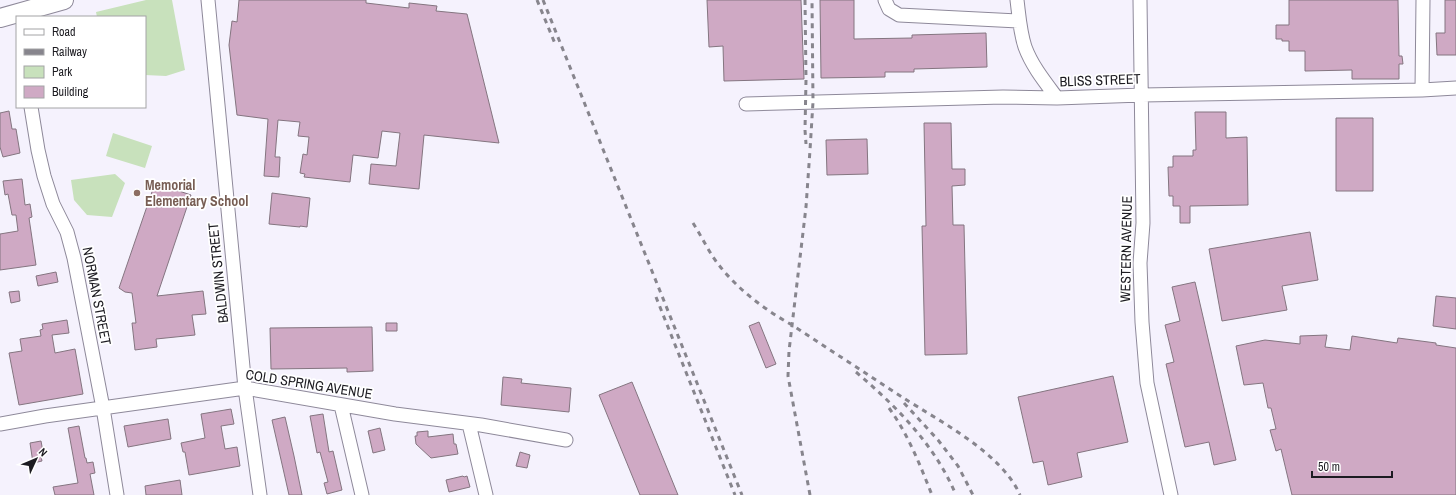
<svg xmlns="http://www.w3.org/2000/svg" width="1456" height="495" font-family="'Archivo Narrow',sans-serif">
	<rect width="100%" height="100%" fill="#f5f2fd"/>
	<path fill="#c8e1bc" d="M146,0H172L185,70L166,76L145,75V17H97L96,12Z
		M113,133L152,146L145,168L106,156Z
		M115,174L125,183L112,217L87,215L74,200L71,180Z"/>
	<path fill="#cfa9c4" stroke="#847580" d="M239,0H366V3L409,8V3L437,6L436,11L467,14L499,143L424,135L419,189L369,184L371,164L396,166L400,133L382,131L378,158L353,155L350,182L304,177L305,174L300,173L303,154L307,155L309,137L298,136L300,122L278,120L275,157H280L279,177L264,176L268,119L237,115L229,45L232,21L237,22Z
		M707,0H801L804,79L724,81L723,46L709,47Z
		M820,0H854V39L912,38V35L986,33L987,67L914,69V72H885V77L821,78Z
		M1289,0H1398L1399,56H1402L1403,64H1399V79H1352V70L1305,71V51H1289V41H1282V39H1276V25H1289Z
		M1445,0H1456V55H1437L1436,33H1445Z
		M9,111L12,129H16L20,153L3,157L0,147V113Z
		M1195,112H1226V138L1247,137L1248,205L1190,206V223H1180V206H1173V196H1169L1168,167H1173V156H1193V150H1196Z
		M1336,118H1373V191H1336Z
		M924,123H951L952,169H965V185L952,186L953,225H964L967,354L925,355L922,226H926Z
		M867,139L868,174L827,175L826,140Z
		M22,179L25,205L30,204L32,217L29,218L36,265L0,270V234L18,231L16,215H12L8,194L5,195L3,181Z
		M155,183L191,195L157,296L203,291L206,314L192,315L195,335L156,339L157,347L135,350L132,323H136L132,293L125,292L119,288Z
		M272,193L310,198L307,227L300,226V227L269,224Z
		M1310,232L1318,280L1282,286L1287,310L1222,321L1209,249Z
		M56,272L58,282L38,286L36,276Z
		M1195,282L1236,460L1214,465L1209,442L1185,447L1166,364L1174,362L1165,325L1180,321L1172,287Z
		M19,291L20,301L11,303L9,292Z
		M1436,296L1456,298V329L1433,326Z
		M67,320L69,333L52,335L55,353L75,349L83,394L19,405L9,353L22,351L20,339L41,336L40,330L43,329L42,324Z
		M759,322L776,364L766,368L749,326Z
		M386,323H397V331H386Z
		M372,327L373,371L347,372V368L271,369L270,328Z
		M1327,335L1325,347L1350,350L1352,336L1397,343L1398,338L1436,343V345L1456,348V495H1292L1281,449L1276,451L1270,430L1276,429L1271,408H1268L1263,383L1244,385L1236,346L1265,340L1300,344V336Z
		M1113,376L1128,442L1077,453L1082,477L1048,485L1043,461L1033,463L1018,397Z
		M503,377L522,379L521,383L571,388L569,412L501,405Z
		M632,382L678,495H640L599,395Z
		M231,409L234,424L221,426L225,449L237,447L240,466L189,475L185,452H183L181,443L205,438L201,414Z
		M323,414L329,452L333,451L342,490L327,494L324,483L328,482L320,452L317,453L310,416Z
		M285,417L294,456L302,495H289L272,420Z
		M168,419L171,439L128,447L124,426Z
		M79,426L85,458H86L87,463L93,462L95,473L90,474L94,495H55L53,487L78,483L68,428Z
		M380,428L385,450L373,453L368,431Z
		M428,431V437L453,434L454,444H456L458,454L431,458L416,444L415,436H417V432Z
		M41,441L43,452H40L42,461L33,463L30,443Z
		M520,452L530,455L527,468L516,466Z
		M463,476L464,477L467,476L470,487L449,492L446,480Z
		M180,480L182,495H146L145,486Z"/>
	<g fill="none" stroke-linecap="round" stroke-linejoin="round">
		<g stroke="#8e899a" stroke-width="15">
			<path id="minor" d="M208,0L245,388L260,495
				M885,0L889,9L899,15L1019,21
				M1017,0C1019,16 1020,32 1025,47C1032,66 1045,82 1057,98
				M1140,0L1143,223L1140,263L1142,322L1147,383L1171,495
				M1422,90L1423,0
				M746,104L1003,97L1057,98L1142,95L1422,90L1456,88
				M31,107L38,150L44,176L53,204L67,232L74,258L103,408L117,495
				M341,405L362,495
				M0,424L45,416L245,388L395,414L481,425L566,440
				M469,424L486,495"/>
		</g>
		<g stroke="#8e899a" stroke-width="20">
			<path id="secondary" d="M0,18L64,0"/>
		</g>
		<use href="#minor" stroke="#fff" stroke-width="13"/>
		<use href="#secondary" stroke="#fff" stroke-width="18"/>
		<path stroke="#87858d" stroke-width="3" stroke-dasharray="5 5" stroke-linecap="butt" d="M537,0L556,46
			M543,0L742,495
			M805,0L806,80L805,130L806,144
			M693,223C700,234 706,246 713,257C733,286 762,308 792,325C829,349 865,373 902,397C939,421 1002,453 1020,495
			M656,297L735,495
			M856,372C897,407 935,445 956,495
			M904,403L938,440L958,466L973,495
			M889,408C908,434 920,465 932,495
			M810,495L788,376L789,351L806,207L810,150L813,102L812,0"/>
	</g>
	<circle fill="#8d6e63" stroke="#fff" stroke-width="1.5" cx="137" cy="193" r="4"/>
	<g text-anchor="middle" stroke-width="3.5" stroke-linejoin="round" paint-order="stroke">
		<g font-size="14" fill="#1c1b21" stroke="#fff">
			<text transform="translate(1100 80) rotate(-2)" y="5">BLISS STREET</text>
			<text transform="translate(1126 249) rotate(-89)" y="5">WESTERN AVENUE</text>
			<text transform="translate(218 273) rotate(-96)" y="5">BALDWIN STREET</text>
			<text transform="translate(97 296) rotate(79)" y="5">NORMAN STREET</text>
			<text transform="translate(309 384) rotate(9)" y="5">COLD SPRING AVENUE</text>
		</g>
		<g font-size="14" font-weight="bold" fill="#785e54" stroke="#fff" text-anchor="start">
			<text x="145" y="190">Memorial<tspan x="145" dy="16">Elementary School</tspan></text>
		</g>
	</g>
	<rect x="16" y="16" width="130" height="92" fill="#ffffff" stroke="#a4a4a6"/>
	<rect x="24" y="29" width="20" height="6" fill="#ffffff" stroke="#a4a4a6"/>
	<text x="52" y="36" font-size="12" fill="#1c1b21">Road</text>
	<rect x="24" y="49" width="20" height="6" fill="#87858d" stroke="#a4a4a6"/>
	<text x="52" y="56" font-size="12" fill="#1c1b21">Railway</text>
	<rect x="24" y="66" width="20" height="12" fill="#c8e1bc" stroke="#a4a4a6"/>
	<text x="52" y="76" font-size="12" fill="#1c1b21">Park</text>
	<rect x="24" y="86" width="20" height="12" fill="#cfa9c4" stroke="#a4a4a6"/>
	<text x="52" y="96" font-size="12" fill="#1c1b21">Building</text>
	<g transform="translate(36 459) rotate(46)" stroke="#ffffff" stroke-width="3" paint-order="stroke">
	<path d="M0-3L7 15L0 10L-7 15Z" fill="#1c1b21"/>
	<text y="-6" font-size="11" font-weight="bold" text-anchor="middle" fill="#1c1b21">N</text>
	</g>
	<path d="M1312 471v6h80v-6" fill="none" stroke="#1c1b21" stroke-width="2"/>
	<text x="1318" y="471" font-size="12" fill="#1c1b21" stroke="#ffffff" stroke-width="3" paint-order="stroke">50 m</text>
</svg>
